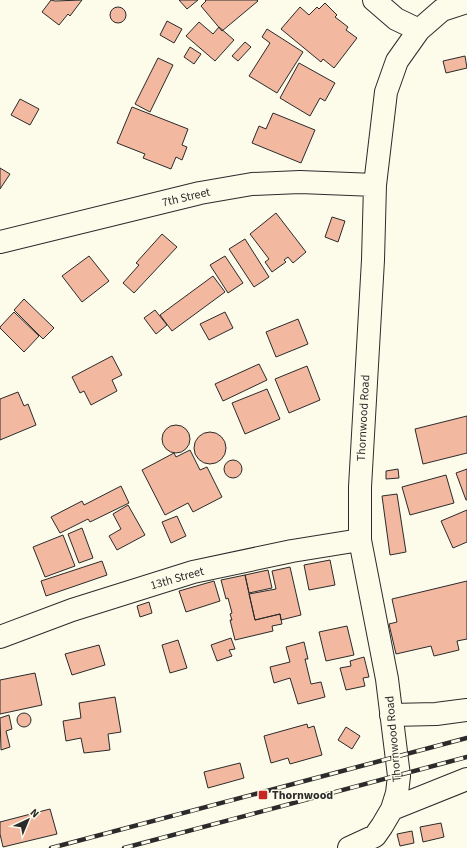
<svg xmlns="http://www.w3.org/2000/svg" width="467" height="848" font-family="'Source Sans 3',sans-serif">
	<rect width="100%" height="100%" fill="#fdfbea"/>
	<path fill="#f2b8a0" stroke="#2b2b2b" d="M51,0L55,1L82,0L70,16L68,14L59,25L42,12Z
		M179,0H198L187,9Z
		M205,0H257L258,1L222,31L201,6L206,1Z
		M325,3L337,15L335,17L348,27L346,30L357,38L334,68L323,59L321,62L281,29L300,7L309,15L317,7L319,9Z
		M110 15a8 8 0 1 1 16 0a8 8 0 1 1-16 0Z
		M167,21L182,29L174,43L160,35Z
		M199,22L213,34L219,27L234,40L215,61L186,36Z
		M267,29L303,52L277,93L249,76L270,43L262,37Z
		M245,42L251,47L238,61L232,56Z
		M190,47L201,54L194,64L184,57Z
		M465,56L467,68L446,73L443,61Z
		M158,58L173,65L150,112L135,104Z
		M299,63L335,83L325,101L320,98L310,116L280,98Z
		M20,99L39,109L30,125L11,115Z
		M132,107L188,129L182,145L187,147L182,160L176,157L171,169L143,158L145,154L117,143Z
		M273,113L315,130L301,163L252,143L259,126L266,129Z
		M0,168L10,174L0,189Z
		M276,213L306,252L293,263L288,257L284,260L286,262L272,272L265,262L269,259L250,234Z
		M332,217L345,221L338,242L325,237Z
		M162,234L177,247L134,293L123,283L139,265L136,263Z
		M245,239L269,277L254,287L229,249Z
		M89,256L109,281L82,302L62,276Z
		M225,256L243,283L228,293L210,265Z
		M213,276L225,292L172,331L160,315Z
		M24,299L54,328L43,339L14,310Z
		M155,310L167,325L156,334L144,318Z
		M14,312L39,336L24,352L0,328V327Z
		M225,312L233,328L209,340L200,324Z
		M298,319L308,344L276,357L266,332Z
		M112,356L122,375L112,380L117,391L91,405L84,391L80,393L72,377Z
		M259,364L267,380L223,401L215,384Z
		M307,366L320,400L289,413L275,379Z
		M267,389L280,419L245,434L232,403Z
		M18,392L24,406L28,404L36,425L0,440V399Z
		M467,416V453L423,464L415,429Z
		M162 439a14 14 0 1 1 28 0a14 14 0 1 1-28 0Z
		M194 448a16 16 0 1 1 32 0a16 16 0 1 1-32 0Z
		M190,450L200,470L207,467L222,497L193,512L188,503L165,515L142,470L174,453L176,457Z
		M224 469a9 9 0 1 1 18 0a9 9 0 1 1-18 0Z
		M398,469L399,478L386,479V471Z
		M467,469V500H466L456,473Z
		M446,475L454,503L410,515L402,487Z
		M121,486L129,503L90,522L88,519L60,533L51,517L82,501L84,505Z
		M397,494L406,552L390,555L382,496Z
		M128,505L145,535L117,550L109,536L121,529L113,514Z
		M467,510V542L453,548L441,521Z
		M177,516L186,536L171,543L162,522Z
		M82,528L93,558L79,563L68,534Z
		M63,535L75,566L45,577L33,547Z
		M330,560L335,585L309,590L304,565Z
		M102,561L107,575L46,596L41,581Z
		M290,567L301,615L281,620L280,614L255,620L249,594L276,589L272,571Z
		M268,570L272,588L249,593L245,575Z
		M245,575L255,620L280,614L282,624L272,626L273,631L235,640L230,620H232L230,614L232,613L228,598L226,599L221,580Z
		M214,581L220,601L186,612L179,591Z
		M467,581V639L457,641L459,650L434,656L431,646L396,654L389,624L397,622L392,599Z
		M149,602L152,613L140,617L137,606Z
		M347,626L354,655L326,661L319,632Z
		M231,638L235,649L229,650L232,656L217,661L211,645Z
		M178,640L187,668L170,673L162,645Z
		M304,642L308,659H305L311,684L321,682L325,697L298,704L290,678L274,683L270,667L290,662L286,647Z
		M99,645L105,665L72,675L65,654Z
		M364,657L369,677L363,678L365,686L346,690L340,668L351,666L350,661Z
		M35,673L42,705L0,714V680Z
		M115,697L121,732L108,734L110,750L84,753L81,738L66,741L63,721L81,718L79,703Z
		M17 720a7 7 0 1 1 14 0a7 7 0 1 1-14 0Z
		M9,715L12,729L6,731L10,747L1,750L0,718Z
		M307,724L308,728L314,726L322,755L290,764L288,758L271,763L264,736Z
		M346,727L360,736L352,749L338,740Z
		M240,763L244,778L208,788L204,772Z
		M50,809L57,834L3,847L0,834V822Z
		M441,823L444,837L423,842L420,827Z
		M412,831L414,843L400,846L397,834Z"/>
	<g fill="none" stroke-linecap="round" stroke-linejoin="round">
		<g stroke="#2b2b2b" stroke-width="24">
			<path id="minor" d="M374,0L396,19L419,30
				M0,242L200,193L252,184L300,182L375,185
				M0,637L72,610L193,572L292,551L360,540
				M391,715L436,714L467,710
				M392,809L467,779
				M349,848L375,836L382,826L392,809L397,793L399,776L387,679L360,540V487L373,260L375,185L386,92L397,61L419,30L442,10L467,2"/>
		</g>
		<use href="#minor" stroke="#fdfbea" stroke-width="22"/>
		<g stroke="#2b2b2b" stroke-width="4.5">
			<path id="rail" d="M51,848L467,738
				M124,848L467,757"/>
		</g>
		<use href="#rail" stroke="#fdfbea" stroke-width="3" stroke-dasharray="9" stroke-linecap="butt"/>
	</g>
	<rect fill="#c62828" stroke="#fdfbea" stroke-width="1.5" x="258" y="790" width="10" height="10" rx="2"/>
	<g text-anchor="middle" stroke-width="3" stroke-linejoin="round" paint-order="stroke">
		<g font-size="12" fill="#2b2b2b" stroke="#fdfbea">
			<text transform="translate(186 197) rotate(-13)" y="4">7th Street</text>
			<text transform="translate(363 418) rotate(-87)" y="4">Thornwood Road</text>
			<text transform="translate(177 578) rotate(-16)" y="4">13th Street</text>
			<text transform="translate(393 739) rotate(-95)" y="4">Thornwood Road</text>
		</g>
		<g font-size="12" font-weight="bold" fill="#2b2b2b" stroke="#fdfbea" text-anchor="start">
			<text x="272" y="799">Thornwood</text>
		</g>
	</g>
	<g transform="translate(28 820) rotate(44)" stroke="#fdfbea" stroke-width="3" paint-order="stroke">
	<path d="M0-3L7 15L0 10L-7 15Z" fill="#2b2b2b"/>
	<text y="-6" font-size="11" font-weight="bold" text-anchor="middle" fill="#2b2b2b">N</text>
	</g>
</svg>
